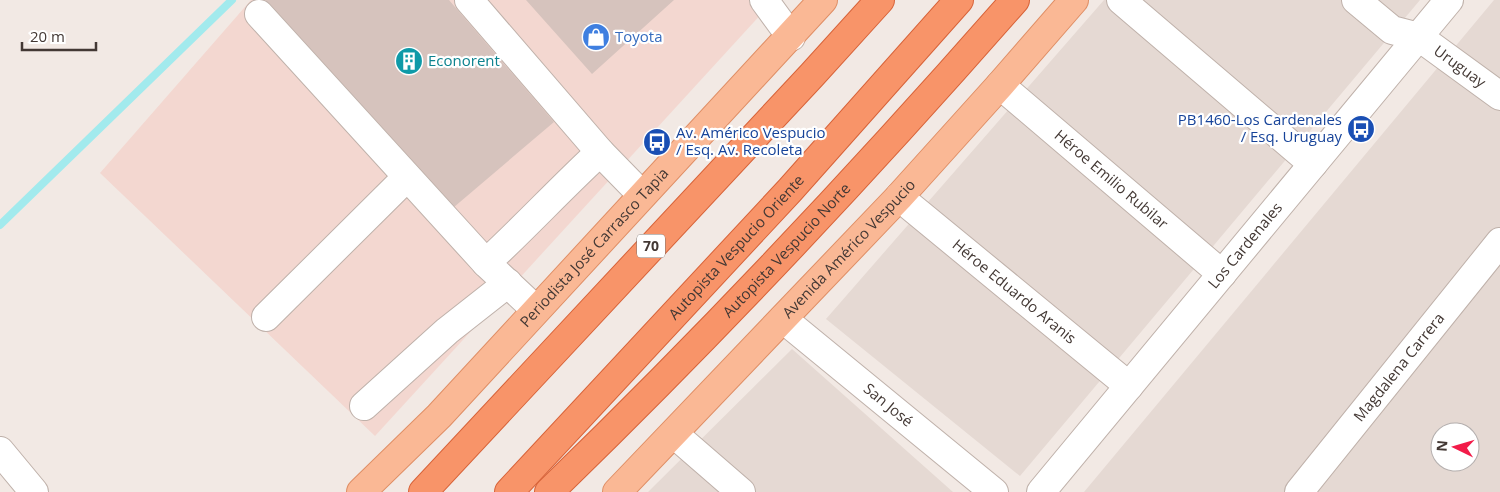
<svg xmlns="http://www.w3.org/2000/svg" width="1500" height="492" font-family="'Open Sans',sans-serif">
	<rect width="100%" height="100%" fill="#f2e9e4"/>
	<path fill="#e5d9d3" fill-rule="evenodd" d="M1104,0H1420L1020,476L826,319Z
		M1494,0H1500V492H1084ZM1440,432H1470V462H1440Z
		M792,349L953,492H648Z"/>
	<path fill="#f3d7d0" d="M251,0H774L375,436L100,173Z"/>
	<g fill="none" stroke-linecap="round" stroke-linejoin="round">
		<path stroke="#a2eaed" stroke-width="8" d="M0,225L232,0"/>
	</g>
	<path fill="#d6c3bd" d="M265,0H449L554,122L447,213Z
		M526,0H674L592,74Z"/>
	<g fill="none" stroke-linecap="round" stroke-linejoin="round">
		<g stroke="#bfb1aa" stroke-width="30">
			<g id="minor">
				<path d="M469,0L600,152"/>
				<path d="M764,0L791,37"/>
				<path d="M1121,0L1313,164"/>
				<path id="s1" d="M1356,0L1392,30L1419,37L1500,96"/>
				<path d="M259,14L486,263"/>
				<path id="s2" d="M1000,85L1222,274"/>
				<path id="s3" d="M899,197L1129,386"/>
				<path d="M536,310L486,263C525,227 561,188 600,152L642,195"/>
				<path d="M266,317L407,177"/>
				<path id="s4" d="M783,319L994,492"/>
				<path d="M364,406L447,331L508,283"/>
				<path d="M674,434L741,492"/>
				<path d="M0,451L34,492"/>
				<path id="s5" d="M1041,492L1449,0"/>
				<path id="s6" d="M1299,492L1500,242"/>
			</g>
		</g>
		<g stroke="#df8e65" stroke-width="30">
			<g id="major">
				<path id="s7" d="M361,492L439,416L823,0"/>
				<path id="s8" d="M617,492L899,197L1000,85L1074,0"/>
			</g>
		</g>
		<g stroke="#d76339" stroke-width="30">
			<g id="highway">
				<path d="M423,492L812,75L880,0"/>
				<path id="s9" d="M509,492L790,190L959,0"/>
				<path id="s10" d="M549,492C711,335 866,170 1015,0"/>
			</g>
		</g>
		<use href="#minor" stroke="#fff" stroke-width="28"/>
		<use href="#major" stroke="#fab895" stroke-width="28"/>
		<use href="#highway" stroke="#f89469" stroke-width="28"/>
	</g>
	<defs>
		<g id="shop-disc" transform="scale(1.4375)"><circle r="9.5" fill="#3f7fe0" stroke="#fff"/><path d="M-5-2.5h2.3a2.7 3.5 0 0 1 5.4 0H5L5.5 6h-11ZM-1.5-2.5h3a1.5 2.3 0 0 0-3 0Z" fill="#fff"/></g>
		<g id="building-disc" transform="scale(1.4375)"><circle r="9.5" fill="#0f9aa8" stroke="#fff"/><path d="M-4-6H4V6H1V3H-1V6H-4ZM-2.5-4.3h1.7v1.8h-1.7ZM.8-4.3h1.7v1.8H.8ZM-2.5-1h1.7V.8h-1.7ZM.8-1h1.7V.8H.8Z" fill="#fff"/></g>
		<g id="bus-disc" transform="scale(1.4375)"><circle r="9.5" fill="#1a4fb4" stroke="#fff"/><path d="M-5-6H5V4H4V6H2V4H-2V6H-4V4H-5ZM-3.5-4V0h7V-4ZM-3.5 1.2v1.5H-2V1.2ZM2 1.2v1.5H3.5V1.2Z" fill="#fff"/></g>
	</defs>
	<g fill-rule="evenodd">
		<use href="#shop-disc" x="596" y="37"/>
		<use href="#building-disc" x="409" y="61"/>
		<use href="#bus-disc" x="1361" y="129"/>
		<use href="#bus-disc" x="657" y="142"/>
	</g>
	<g text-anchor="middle" stroke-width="4.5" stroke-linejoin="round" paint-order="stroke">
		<rect fill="#fff" stroke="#7b7471" stroke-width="1" x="637" y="234.5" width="28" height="23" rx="4"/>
		<g font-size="14" font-weight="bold" fill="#433834">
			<text x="651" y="251">70</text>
		</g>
		<g font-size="15" fill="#366cbe" stroke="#fff" text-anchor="start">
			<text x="615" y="42">Toyota</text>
		</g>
		<g font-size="15" fill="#0d838f" stroke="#fff" text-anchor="start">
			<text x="428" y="66">Econorent</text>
		</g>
		<g font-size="15" fill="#433834" stroke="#fff">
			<text dy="5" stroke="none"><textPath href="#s1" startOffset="125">Uruguay</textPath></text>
			<text dy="5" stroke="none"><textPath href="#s2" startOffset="146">Héroe Emilio Rubilar</textPath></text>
			<text dy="5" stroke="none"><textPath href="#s5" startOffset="320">Los Cardenales</textPath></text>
			<text dy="5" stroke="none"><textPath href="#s7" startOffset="338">Periodista José Carrasco Tapia</textPath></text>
			<text dy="5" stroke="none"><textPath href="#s9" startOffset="334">Autopista Vespucio Oriente</textPath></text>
			<text dy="5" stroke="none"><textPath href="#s8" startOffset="336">Avenida Américo Vespucio</textPath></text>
			<text dy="5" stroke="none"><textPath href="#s10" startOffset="339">Autopista Vespucio Norte</textPath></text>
			<text dy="5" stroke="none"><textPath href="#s3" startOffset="149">Héroe Eduardo Aranis</textPath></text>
			<text dy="5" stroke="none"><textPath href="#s6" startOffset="160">Magdalena Carrera</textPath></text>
			<text dy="5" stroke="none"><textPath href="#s4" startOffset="136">San José</textPath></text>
		</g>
		<g font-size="15" fill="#164399" stroke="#fff" text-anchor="end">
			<text x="1342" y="125">PB1460-Los Cardenales<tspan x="1342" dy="17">/ Esq. Uruguay</tspan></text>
			<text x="676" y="138" text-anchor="start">Av. Américo Vespucio<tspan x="676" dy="17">/ Esq. Av. Recoleta</tspan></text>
		</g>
	</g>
	<g transform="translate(1455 447) rotate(275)"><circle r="24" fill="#ffffff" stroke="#b4afae"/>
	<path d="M0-4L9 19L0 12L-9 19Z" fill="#f21b49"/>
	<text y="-8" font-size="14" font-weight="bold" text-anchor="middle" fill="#433834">N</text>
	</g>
	<path d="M22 42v8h74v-8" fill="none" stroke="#433834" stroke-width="2.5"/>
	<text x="30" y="42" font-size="15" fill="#433834" stroke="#ffffff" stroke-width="4" paint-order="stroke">20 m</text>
</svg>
